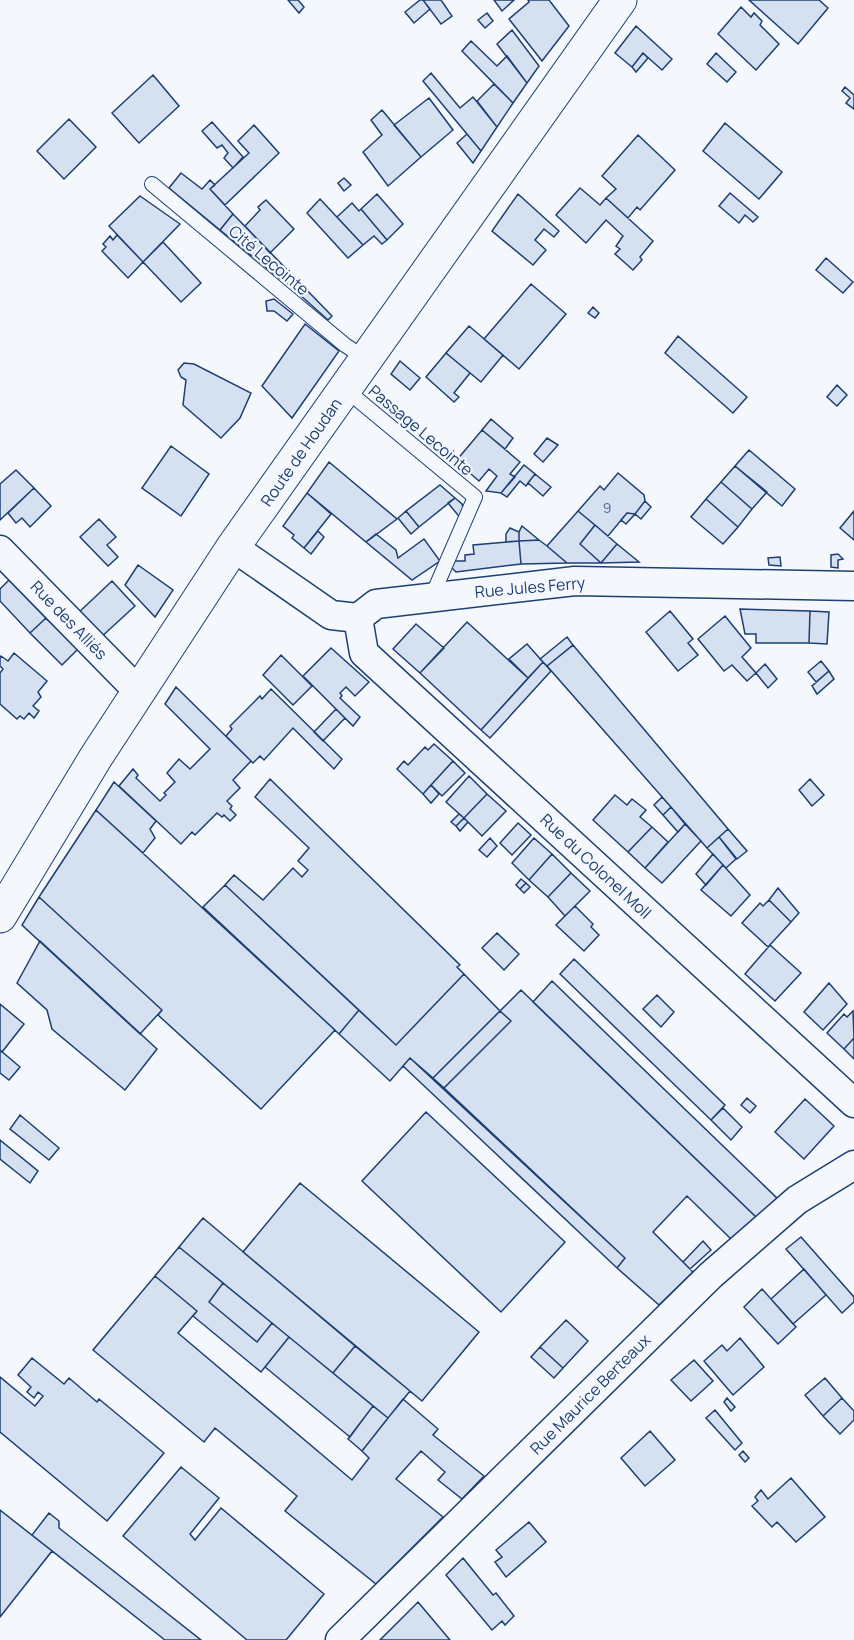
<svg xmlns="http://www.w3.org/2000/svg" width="854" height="1640" font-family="Manrope,sans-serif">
	<rect width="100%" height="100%" fill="#f4f7fb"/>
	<path fill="#d5e0f0" stroke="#1d3f73" stroke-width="1.5" d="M288,0H298L304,7L299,13Z
		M420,0H423L430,9L414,23L405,12Z
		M423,0H441L452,16L441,24Z
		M494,0H514L502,11Z
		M528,0H549L569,26L542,61L509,19L529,2Z
		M749,0H819L828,8L798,44Z
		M741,7L751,17L754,13L762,21L760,25L779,44L756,70L718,34Z
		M487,13L493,21L485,28L478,20Z
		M636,26L672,59L662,70L643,53L632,67L615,53Z
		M512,30L539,66L527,83L497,44Z
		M471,41L497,66L507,56L527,83L513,103L462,51Z
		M643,53L648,58L636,72L632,67Z
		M716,53L736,72L727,82L707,64Z
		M431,73L460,108L473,97L497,127L481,151L423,81Z
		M153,75L179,106L139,143L112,113Z
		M494,84L513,103L497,127L477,101Z
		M845,87L854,95V109L846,103L850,98L842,91Z
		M429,98L453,130L421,157L394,125Z
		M382,110L421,157L388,186L363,152L382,135L371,120Z
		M69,119L96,147L64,179L37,151Z
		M212,122L243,157L233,168L224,158L228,153L222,145L217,148L202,131Z
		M725,123L782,172L759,199L703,151Z
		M254,125L279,153L225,205L210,189L249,153L238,141Z
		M467,134L481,151L473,163L457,143Z
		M638,135L675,170L640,210L637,207L628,218L606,198L616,189L602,176Z
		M181,173L202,189L210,180L215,185L210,189L233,214L220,230L169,188Z
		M344,178L351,185L344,191L338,183Z
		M580,188L600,205L606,198L653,241L640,257L642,260L633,270L615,254L620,249L616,246L623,236L606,220L586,243L556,215Z
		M730,193L758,217L753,222L745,215L739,223L719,206Z
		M377,194L403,224L387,240L361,209Z
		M518,194L559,231L554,237L544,229L535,240L546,250L533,265L492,231Z
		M140,196L180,224L143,262L109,226Z
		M320,199L363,245L348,258L307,213Z
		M266,200L294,229L270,253L245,226L260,210L258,207Z
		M352,203L359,211L361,209L387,240L382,244L374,236L363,245L337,217Z
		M233,214L332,316L328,320L281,278L280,279L220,230Z
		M117,235L143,262L128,278L102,251L106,247L103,244L110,236L113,240Z
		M163,242L201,283L181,302L143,262Z
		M826,258L853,282L843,293L816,270Z
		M531,284L566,314L519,369L484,339Z
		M274,299L293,314L287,321L274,311H267L266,301Z
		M593,307L599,313L595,318L588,313Z
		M305,324L339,351L292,418L262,386Z
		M469,326L503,355L481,382L446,353Z
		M678,336L747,397L733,413L665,353Z
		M446,353L470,373L454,393L459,397L454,402L426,377Z
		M400,361L420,378L410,390L391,374Z
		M184,363L194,364L251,393L240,418L221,438L183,405L186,380L181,377L178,370Z
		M837,385L847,395L837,406L827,397Z
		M491,419L513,438L505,449L482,430Z
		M482,430L520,462L510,474L515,477L501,493L486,491L497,476L489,469L479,481L456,461Z
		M547,438L558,445L543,462L534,454Z
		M171,446L209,474L181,516L142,488Z
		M749,450L795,489L782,506L735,466Z
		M329,462L397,519L366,542L307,493Z
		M524,465L535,474L526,486L520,481L507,497L501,493Z
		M735,466L767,492L752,509L721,482Z
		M16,470L34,488L0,520V484Z
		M618,473L644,495L645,501L635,514L627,513L608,536L578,511L600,486L604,490Z
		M535,474L551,487L543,496L528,483Z
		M721,482L752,509L738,527L706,499Z
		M440,485L455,498L419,527L406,511Z
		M34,488L51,506L30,527L22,518L16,523L8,513Z
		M307,493L331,514L304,548L292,538L294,535L283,526Z
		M455,498L462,504L465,515L462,520L448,503Z
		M706,499L738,527L723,544L691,517Z
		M645,501L651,507L641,519L635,514Z
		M406,511L419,527L411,534L398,518Z
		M578,511L595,525L580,544L601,563H567L547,546Z
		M854,511V540L840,528Z
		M627,513L635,514L626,524L621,520Z
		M99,519L116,537L107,545L118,557L108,566L80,537Z
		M595,525L617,544L601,563L580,544Z
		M522,526L539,540L519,541V532Z
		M510,528L519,532V541L506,542V534Z
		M318,531L324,537L311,554L304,548Z
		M376,534L396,550L398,558L424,539L440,561L412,580L366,542Z
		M539,540L547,546L567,563L521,564L519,541Z
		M519,541L521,564L456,572L451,567L455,561H465V555L474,554L473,545Z
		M617,544L639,562L601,563Z
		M838,554L843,559L838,560V568L831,567V555Z
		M780,557L781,566L769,565L768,558Z
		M138,565L173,590L155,617L125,585Z
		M9,580L46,618L30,633L0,601V589Z
		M112,581L135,606L99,639L76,615Z
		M740,609L810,611L809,643H756V634H745Z
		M670,611L693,639L688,643L698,655L678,671L646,632Z
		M810,611L829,612L827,644L809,643Z
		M725,616L751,648L742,657L756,673L747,681L732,665L724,671L698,639Z
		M46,618L78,649L62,665L30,633Z
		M467,622L528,678L481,730L420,673Z
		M416,624L444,648L420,673L393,649Z
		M567,637L573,645L547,666L540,659Z
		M527,644L543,662L528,678L509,659Z
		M573,645L728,829L707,848L547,666Z
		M331,648L369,682L355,696L346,687L340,693L342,696L340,698L360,717L353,726L303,676Z
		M14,653L47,681L38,692L41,697L33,706L39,711L34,718L29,713L24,719L20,716L17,719L0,704V673L3,669L0,666V658L1,656L8,661Z
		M281,655L312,686L293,705L263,675Z
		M821,661L829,671L816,682L808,672Z
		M543,662L551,671L490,738L481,730Z
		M765,664L777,679L768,688L756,673Z
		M829,671L834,679L817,694L812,686Z
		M176,687L251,761L233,780L240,788L227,801L232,806L230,809L236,815L230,821L224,815L222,817L217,813L195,835L192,832L181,844L119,786L133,769L138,775L136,778L160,801L166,795L164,793L175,782L167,773L179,759L190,769L210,749L165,704Z
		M271,689L342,759L334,769L293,728L264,760L260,756L253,763L226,736L232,729L230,726L260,696L262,699Z
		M336,709L345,718L323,741L314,732Z
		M434,744L453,761L423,794L397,769L404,761L408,765L425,747L428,750Z
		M453,761L465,773L442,796L431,785Z
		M469,776L487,794L464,818L446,802Z
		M270,779L460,965L457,967L464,974L396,1045L225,885L234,875L263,900L293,868L302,877L308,870L298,861L309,848L255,797Z
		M810,779L824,795L812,806L799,790Z
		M114,782L156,821L150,829L155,838L143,853L96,810Z
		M431,785L439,794L431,803L423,794Z
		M487,794L506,811L482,836L464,818Z
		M615,795L627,805L632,799L646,810L640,817L652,827L628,852L593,820Z
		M662,797L671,807L663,815L654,805Z
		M671,807L685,824L678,832L663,815Z
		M96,810L335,1030L261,1109L158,1015L162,1010L39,897Z
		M459,814L464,818L456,826L451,822Z
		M464,818L468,822L460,831L456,826Z
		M518,823L531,835L512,855L500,843Z
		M685,824L701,841L662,883L645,868Z
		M652,827L668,842L645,868L628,852Z
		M728,829L747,851L737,859L719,837Z
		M719,837L736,859L726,868L707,848Z
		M490,838L497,846L487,857L479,850Z
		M534,838L552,854L529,880L512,863Z
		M552,854L571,873L548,897L529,880Z
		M713,854L723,865L706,885L696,874Z
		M723,865L750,895L731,916L701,890Z
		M571,873L590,891L565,916L548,897Z
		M521,879L526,883L520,889L516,885Z
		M526,883L530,887L524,893L520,889Z
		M225,885L359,1010L339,1034L203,907Z
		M778,888L799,913L791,922L769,900Z
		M39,897L162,1010L140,1034L22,925Z
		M769,900L791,922L768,947L742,923L760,903L763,906Z
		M575,906L593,924L591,927L599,935L584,951L556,925Z
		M497,933L519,954L504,970L482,948Z
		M40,941L157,1049L125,1090L52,1029L47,1010L17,983Z
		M770,945L801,973L775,1001L745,974Z
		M574,959L725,1105L711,1120L560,974Z
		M464,974L500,1011L433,1078L410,1058L390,1081L339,1034L359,1010L396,1045Z
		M552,981L779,1200L756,1217L533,1002Z
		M829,983L847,1004L823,1030L804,1012Z
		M521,990L756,1217L731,1239L687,1196L653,1232L693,1272L659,1305L617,1268L625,1258L444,1088L511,1021L500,1011Z
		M657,995L674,1012L661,1027L643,1009Z
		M0,1004L24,1024L2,1052L0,1050Z
		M500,1011L511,1021L444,1088L433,1078Z
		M853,1011L854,1038L844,1049L827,1033L844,1014L847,1017Z
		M854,1038V1059L844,1049Z
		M0,1050L20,1067L9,1080L0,1073Z
		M410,1058L625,1258L617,1268L403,1066Z
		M747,1098L756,1106L750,1113L741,1105Z
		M805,1099L834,1126L804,1159L775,1132Z
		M723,1108L742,1127L731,1140L711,1120Z
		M426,1112L565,1242L501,1312L362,1181Z
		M20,1115L59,1148L49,1160L10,1129Z
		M0,1140L38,1171L30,1183L0,1159Z
		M300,1183L479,1332L422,1401L243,1252Z
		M203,1218L355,1346L333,1373L179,1247Z
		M801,1237L854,1297V1302L842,1313L786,1249Z
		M703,1241L711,1250L690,1269L683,1262Z
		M179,1247L223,1283L209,1302L257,1342L272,1323L289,1337L261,1372L193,1316L197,1311L155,1276Z
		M804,1269L826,1295L793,1324L771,1299Z
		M155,1276L197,1311L178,1333L352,1480L369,1458L362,1451L403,1399L438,1429L433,1435L484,1476L462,1499L438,1480L445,1472L421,1451L396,1479L443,1517L376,1584L285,1511L297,1496L215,1428L204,1442L93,1350Z
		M223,1283L272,1323L257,1342L209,1302Z
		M762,1289L796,1327L778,1344L744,1307Z
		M566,1320L588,1341L563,1368L540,1347Z
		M289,1337L373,1406L350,1437L265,1367Z
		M740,1338L764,1367L733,1395L704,1361L722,1345L727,1351Z
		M355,1346L410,1391L388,1418L333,1373Z
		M540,1347L563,1368L554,1378L531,1357Z
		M32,1358L64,1384L69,1378L97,1402L99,1399L164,1453L107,1521L0,1432V1377L35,1406L43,1396L38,1392L34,1398L27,1392L31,1387L18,1375Z
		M694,1360L713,1381L691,1401L671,1380Z
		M825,1378L842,1398L823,1416L805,1395Z
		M727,1398L735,1407L731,1411L724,1402Z
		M842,1398L854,1411V1420L840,1434L823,1416Z
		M373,1406L388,1418L362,1451L348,1439Z
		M715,1410L742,1443L735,1450L706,1418Z
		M650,1431L675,1460L645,1486L621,1458Z
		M743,1451L749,1458L745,1462L739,1455Z
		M181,1467L219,1498L190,1534L195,1540L221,1508L324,1594L286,1640H247L123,1536Z
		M791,1478L825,1517L796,1542L777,1522L772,1527L752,1506L758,1501L755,1497L761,1490L768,1499Z
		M0,1510L52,1551L0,1617Z
		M49,1513L59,1521V1528L201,1640H165L32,1535Z
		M529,1522L546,1542L506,1577L495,1562L502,1557L496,1550Z
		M463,1558L493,1595L496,1593L514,1616L505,1625L502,1621L492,1630L446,1575Z
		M418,1602L450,1640H380Z"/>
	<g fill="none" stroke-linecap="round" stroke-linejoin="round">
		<g stroke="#1d3f73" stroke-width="16">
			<path id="lane" d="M152,184L345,345L366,359
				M345,389L475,497L432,596"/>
		</g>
		<g stroke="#1d3f73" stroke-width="31">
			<path id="street" d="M233,547L331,615L358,618L376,604L575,581L854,586
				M0,550L138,691
				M358,618L364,653L854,1103
				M340,1640L711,1275L797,1200L854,1165"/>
		</g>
		<g stroke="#1d3f73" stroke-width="35">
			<path id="secondary" d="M0,916L96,757L233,547L620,0"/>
		</g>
		<use href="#lane" stroke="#f4f7fb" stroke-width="14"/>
		<use href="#street" stroke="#f4f7fb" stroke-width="28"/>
		<use href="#secondary" stroke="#f4f7fb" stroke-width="33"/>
	</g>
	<g text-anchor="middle" stroke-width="4.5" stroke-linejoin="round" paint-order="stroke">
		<g font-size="14" fill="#4b6792">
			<text x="607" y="513">9</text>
		</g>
		<g font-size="16" fill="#1d3f73" stroke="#f4f7fb">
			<text transform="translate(269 260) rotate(40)" y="6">Cité Lecointe</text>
			<text transform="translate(421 430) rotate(40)" y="6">Passage Lecointe</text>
			<text transform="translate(301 452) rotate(-55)" y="6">Route de Houdan</text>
			<text transform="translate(530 587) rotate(-5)" y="6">Rue Jules Ferry</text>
			<text transform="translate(69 620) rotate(46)" y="6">Rue des Alliés</text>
			<text transform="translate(596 866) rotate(43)" y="6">Rue du Colonel Moll</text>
			<text transform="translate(590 1394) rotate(-45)" y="6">Rue Maurice Berteaux</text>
		</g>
	</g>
</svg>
